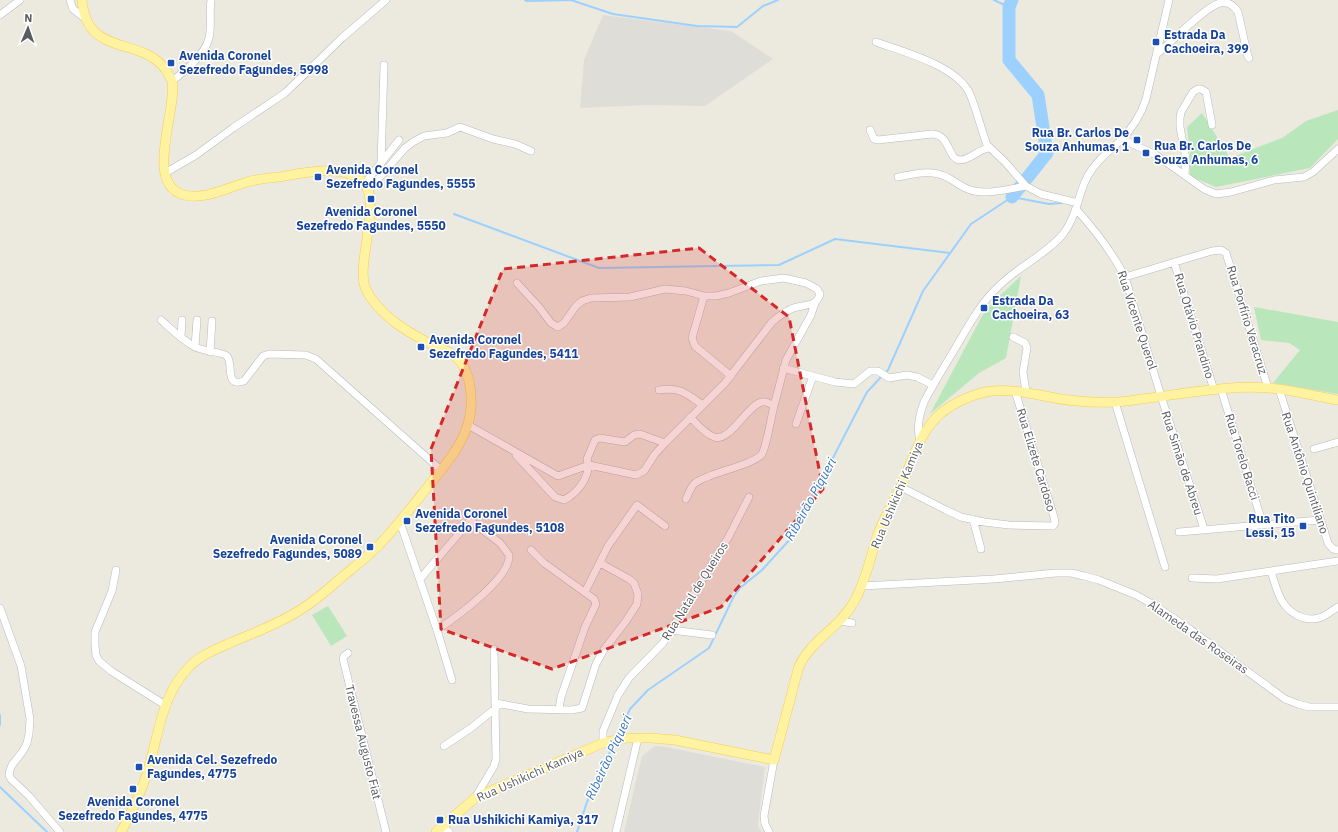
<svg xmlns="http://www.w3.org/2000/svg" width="1338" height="832" font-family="'IBM Plex Sans',sans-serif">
	<rect width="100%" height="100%" fill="#eceadf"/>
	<path fill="#dfddd7" d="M603,15L731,31L773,59L705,106L648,105L580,108L584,60Z
		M655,746L666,747L765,767L759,815L758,826L762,832H624L642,756Z"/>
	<path fill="#b9e6ba" d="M1338,110V139L1310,168L1216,187L1190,176V153L1187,127L1202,113L1230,158L1282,138L1306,121Z
		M1021,276L1006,358L979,373L930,414L982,316L993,302Z
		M1254,307L1338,322V394L1273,383L1300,350L1289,343L1261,340Z
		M328,606L347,636L331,646L312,615Z"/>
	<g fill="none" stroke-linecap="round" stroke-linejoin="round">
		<path stroke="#9cd1ff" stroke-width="2" d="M525,0L527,1L571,0L613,14L697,26L737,27L763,6L778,0
			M994,0L1009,7
			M454,214L599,268L779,265L835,239L950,253
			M885,373L888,370L923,291L971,224L1012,197L1049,204L1062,203
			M0,715V725
			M617,738L630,709L648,690L709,648L734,596L740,588L762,570L792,537L867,392L882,376
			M0,787L47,832
			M577,832L587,802L614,743"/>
		<path stroke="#9cd1ff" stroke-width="13" d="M1012,197L1047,153L1038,95L1009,60V7L1012,0"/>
		<g stroke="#b7babf" stroke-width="8">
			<path id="minor" d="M70,0L73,9L87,20
				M0,15L20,0
				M876,42C904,52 954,65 969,92C976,107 981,129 987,145L1005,162L1026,186L1041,194L1078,203
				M1157,54C1170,43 1206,6 1220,3C1228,1 1234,6 1238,12L1248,57L1249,58
				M172,81C185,71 205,55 209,38C212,26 209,12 211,0
				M870,130L874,139L878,140L932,134C951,135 947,159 960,160C970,160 979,149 989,148
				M1122,139L1156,155L1204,189L1216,194L1231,192L1274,180L1304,177L1313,172L1338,149
				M381,164L384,65
				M165,173L196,155L233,128L285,93L343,37L386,0
				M1185,175L1186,159L1180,127V118L1181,112L1193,92L1198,89H1201L1206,92L1212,125
				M898,177C914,174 931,169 947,177C956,182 963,189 974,191C991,194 1009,189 1026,186
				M365,183L399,140
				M368,191L405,148L413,142L424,136L447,133L460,127L493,139L515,144L531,151
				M1076,209C1095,230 1112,252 1125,277L1161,396L1204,529
				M1174,262L1214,390
				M1125,277L1212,251L1221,250L1226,253L1268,388
				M704,296L692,338L695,346L731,376
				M161,320C171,329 182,340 195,347C202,351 223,352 227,356C234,364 224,388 244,381L263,356L269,354L306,355L316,359L441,470
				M181,337L182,320
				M1013,337L1025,343L1027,348L1023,372L1026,392
				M195,347L197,320
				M210,352L212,321
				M783,368L835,382L854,384L870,371H878L889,378L907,375L917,377L933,385
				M1221,389L1263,525
				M1279,389L1328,543L1333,549L1338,550
				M659,390C681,387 685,393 703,405
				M1115,402L1165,567
				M690,417C697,424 705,434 714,437C730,443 747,405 762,402C767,401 770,404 774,406L786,360L811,315L815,303
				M796,424L813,376
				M468,425L558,476L589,465L636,475L644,471L655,454L665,443L725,383L772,322C778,317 784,312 791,309C801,304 817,308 820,294L817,289L806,283L784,278L761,281L729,293L716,296H704L686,291L665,289L630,297L591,298L582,301L576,306L564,323L558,327L556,326L551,323L539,307L517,283
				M920,440C916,428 920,413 924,402C934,383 945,365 956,347C969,325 981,302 1000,285C1018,267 1048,253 1063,234C1079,214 1078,187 1093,168C1100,158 1110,150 1119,142C1131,130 1141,115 1146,99L1169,0
				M1314,449L1338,442
				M516,455L555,497L564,500C578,493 592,475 587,459L595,440L600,438L625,442L634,435L640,434L665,443
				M901,487L946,510L961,517L984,522L1009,525L1053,526L1055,523L1054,517L1015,391
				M686,499C688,495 691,486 695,483C708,473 754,465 762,454C767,445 771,417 774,406
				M973,519L981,549
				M400,522L437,630L452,680
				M1179,532L1320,520
				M531,550L544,563L594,599L596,604L585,627L561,697L559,709
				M116,570L112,591L95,632V645L96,655L99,661L111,671L165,705
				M1271,572C1275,582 1277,595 1284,604C1292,615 1308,623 1322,617C1328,614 1333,610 1338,607
				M1192,578L1217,579L1338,561
				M420,579L462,530L469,522H472L500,543L509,555C511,578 455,618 437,630
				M862,586L994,579L1056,573H1071L1084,576L1099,580L1136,595L1154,605L1191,630L1285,699L1298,704L1309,707H1338
				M585,592L608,546L637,505L665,526
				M0,608L21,666L30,719L29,734L27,743L23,751L12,765L10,770L9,775L11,779L29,796L60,832
				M841,621L852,623
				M671,630L712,635
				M348,653L344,656L343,659L386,832
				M496,703L528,709L572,710L582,708L596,664L603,651L626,621L637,604L638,594L634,583L629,579L600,563
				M603,743V731L618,695L629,678L663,643L671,630L728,538L749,497
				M444,746L471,728L496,708
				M475,798L494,766L496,759L494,649
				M442,826L449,832
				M616,832L638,738
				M769,832L765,824L764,816L774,760"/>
		</g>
		<g stroke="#f7cc4c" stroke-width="10">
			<path id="major" d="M82,0C87,59 141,35 166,70C167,72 171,79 172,81C178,109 143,184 184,195C205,200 227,188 247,182C257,179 268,178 279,177C302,173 342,164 361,180C384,197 356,261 365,287C367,291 369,295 371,298C385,318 406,331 427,342C437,347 448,350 456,357C472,371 474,404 468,424C461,447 445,465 430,484C414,504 398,525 380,544C368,556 354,567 341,578C328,589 315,601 300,610C279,624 253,633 230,643C216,649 201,655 190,666C161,695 159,735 147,773C141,793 131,813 121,832
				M436,832L475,798L488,792L603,743L626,738H651L675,740L774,760L799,666C813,638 840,628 855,600C866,580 870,558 877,537C883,519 893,503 901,486C913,460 919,432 941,413C955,402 975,393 992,391C1010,389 1027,393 1045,396C1067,401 1092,403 1115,402C1126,402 1138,399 1150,398C1189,393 1229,385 1269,388C1292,390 1315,396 1338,400"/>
		</g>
		<use href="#minor" stroke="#fff" stroke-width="7"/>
		<use href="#major" stroke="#fff3a1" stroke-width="9"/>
	</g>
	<path fill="#d62828" fill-opacity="0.2" stroke="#d62828" stroke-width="3" stroke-dasharray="8 5" stroke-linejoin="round" d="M699,248L789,317L823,489L721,607L552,669L441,629L431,449L503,269Z"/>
	<g fill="#1a4fb4" stroke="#fff" stroke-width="1.5">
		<rect x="1152" y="38" width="8" height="8" rx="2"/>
		<rect x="167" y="59" width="8" height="8" rx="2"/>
		<rect x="1133" y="136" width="8" height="8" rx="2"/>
		<rect x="1142" y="149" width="8" height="8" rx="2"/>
		<rect x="314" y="173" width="8" height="8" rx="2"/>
		<rect x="367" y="195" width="8" height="8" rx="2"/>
		<rect x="980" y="304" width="8" height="8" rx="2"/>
		<rect x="417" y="343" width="8" height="8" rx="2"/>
		<rect x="403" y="517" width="8" height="8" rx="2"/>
		<rect x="1299" y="522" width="8" height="8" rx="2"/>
		<rect x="366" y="543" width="8" height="8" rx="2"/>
		<rect x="135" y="763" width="8" height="8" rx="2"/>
		<rect x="129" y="785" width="8" height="8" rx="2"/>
		<rect x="436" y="816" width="8" height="8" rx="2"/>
	</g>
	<g text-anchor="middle" stroke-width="3" stroke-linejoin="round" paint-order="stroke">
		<g font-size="12" font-weight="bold" fill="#164399" stroke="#fff" text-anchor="start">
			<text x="1164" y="39">Estrada Da<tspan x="1164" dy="14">Cachoeira, 399</tspan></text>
			<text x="179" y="60">Avenida Coronel<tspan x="179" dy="14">Sezefredo Fagundes, 5998</tspan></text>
			<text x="1129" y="137" text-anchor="end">Rua Br. Carlos De<tspan x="1129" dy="14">Souza Anhumas, 1</tspan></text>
			<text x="1154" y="150">Rua Br. Carlos De<tspan x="1154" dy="14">Souza Anhumas, 6</tspan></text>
			<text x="326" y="174">Avenida Coronel<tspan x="326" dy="14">Sezefredo Fagundes, 5555</tspan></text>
			<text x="371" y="216" text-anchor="middle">Avenida Coronel<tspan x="371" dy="14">Sezefredo Fagundes, 5550</tspan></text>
			<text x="992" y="305">Estrada Da<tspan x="992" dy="14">Cachoeira, 63</tspan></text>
			<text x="429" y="344">Avenida Coronel<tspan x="429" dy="14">Sezefredo Fagundes, 5411</tspan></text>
			<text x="415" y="518">Avenida Coronel<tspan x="415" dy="14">Sezefredo Fagundes, 5108</tspan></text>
			<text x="1295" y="523" text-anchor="end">Rua Tito<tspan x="1295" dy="14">Lessi, 15</tspan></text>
			<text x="362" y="544" text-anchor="end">Avenida Coronel<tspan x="362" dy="14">Sezefredo Fagundes, 5089</tspan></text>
			<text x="147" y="764">Avenida Cel. Sezefredo<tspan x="147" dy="14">Fagundes, 4775</tspan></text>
			<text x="133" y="806" text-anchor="middle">Avenida Coronel<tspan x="133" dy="14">Sezefredo Fagundes, 4775</tspan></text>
			<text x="448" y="824">Rua Ushikichi Kamiya, 317</text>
		</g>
		<g font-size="12" fill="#585c61" stroke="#fff">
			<text transform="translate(1137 320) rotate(72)" y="4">Rua Vicente Querol</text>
			<text transform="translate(1247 320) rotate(73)" y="4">Rua Porfírio Veracruz</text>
			<text transform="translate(1194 326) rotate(73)" y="4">Rua Otávio Prandino</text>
			<text transform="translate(1242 457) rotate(73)" y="4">Rua Torelo Bacci</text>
			<text transform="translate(1036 460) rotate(73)" y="4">Rua Elizete Cardoso</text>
			<text transform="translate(1182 463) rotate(72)" y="4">Rua Simão de Abreu</text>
			<text transform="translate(1305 473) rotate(72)" y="4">Rua Antônio Quintiliano</text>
			<text transform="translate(897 495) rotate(-67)" y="4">Rua Ushikichi Kamiya</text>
			<text transform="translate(695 591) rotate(-58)" y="4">Rua Natal de Queiros</text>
			<text transform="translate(1198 637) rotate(35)" y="4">Alameda das Roseiras</text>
			<text transform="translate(363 742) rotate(76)" y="4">Travessa Augusto Fiat</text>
			<text transform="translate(530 775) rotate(-24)" y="4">Rua Ushikichi Kamiya</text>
		</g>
		<g font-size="13" font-style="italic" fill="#3875be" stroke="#fff">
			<text transform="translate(810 499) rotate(-61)" y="5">Ribeirão Piqueri</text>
			<text transform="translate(608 757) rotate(-65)" y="5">Ribeirão Piqueri</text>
		</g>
	</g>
	<g transform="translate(28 28) rotate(2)" stroke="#ffffff" stroke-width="3" paint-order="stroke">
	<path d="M0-3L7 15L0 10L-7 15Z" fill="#585c61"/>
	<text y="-6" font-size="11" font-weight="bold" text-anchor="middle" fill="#585c61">N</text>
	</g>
</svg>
